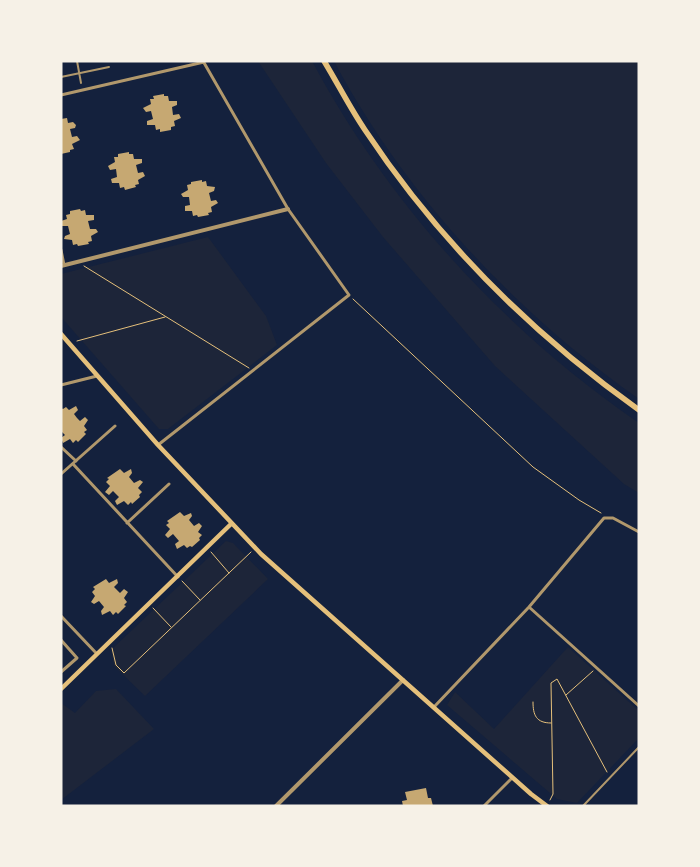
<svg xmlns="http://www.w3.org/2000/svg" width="700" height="867" font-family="'DM Sans',sans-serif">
	<rect width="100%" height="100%" fill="#14213d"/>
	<path fill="#1d2539" d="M258,61H312C389,205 505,331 639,423V493L624,484L495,366L383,237L326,163Z
		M334,61H639V399C515,312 405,195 334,61Z
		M208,237L266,316L277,345L168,429H159L61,317V274Z
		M226,541L233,543L268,579L145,696L114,666L111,650Z
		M568,647L639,711V738L577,803L557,799L447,705L455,692L494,729Z
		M116,689L154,729L61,800V703L75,713L96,691Z"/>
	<path fill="#c6a872" d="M164,94V96H168L169,101H177V105L172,107L173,115L179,114L181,118L174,121L175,126L171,127V130L160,132V129L156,130L155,125H147V121L153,119L151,111L146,112L143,108L151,104L150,99H154L153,96Z
		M67,118L68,123L73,122L76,125L75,128L70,129L72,137L77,136L80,140L72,144L74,149L70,150V152L61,154V119Z
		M129,152V154H133L134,159H142V163L136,165L138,173L143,172L145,176L138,180L139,184L135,185L136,187L125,190L124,187L120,188L119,183H112L111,179L117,177L116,169L110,170L108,166L115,162L114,157H118V154Z
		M202,180V182L206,181L207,186L215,187L214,191L209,193L211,201L216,200L218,203L211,207L212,212L208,213L209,215L198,217L197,215L193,216L192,211H185V206L190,205L189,197H183L181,194L188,190L187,185L191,184V182Z
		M80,209L81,211L85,210L86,215H94V220L88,221L90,229H96L98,232L91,236L92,241L88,242L89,244L78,246L77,244L73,245L72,240L64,239L65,236L70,234L68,226H62L61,221L67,219L66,215L70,214V211Z
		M76,406L78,410L74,414L77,418L80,421L85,417L88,420L84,426L87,430L84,432L86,434L78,442L76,440L73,443L70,439L63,443L61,438L65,435L61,431V408L63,409L66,407L69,410Z
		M120,469L124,473L131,469L132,473L129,477L134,483L140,480L143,482L138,488L142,492L139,495L140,497L132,504L131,502L128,505L124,501L117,505L115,501L119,497L113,491L109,495L105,492L110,486L106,482L109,479L107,478Z
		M180,512L184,516L191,513L192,516L189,520L194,526L199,523L202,526L198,532L202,535L199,538L200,540L192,547L190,546L187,548L184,545L177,549L175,544L179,541L173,534L168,538L165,535L170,529L166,525L169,523L167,521Z
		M106,579L109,583L117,579L118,583L114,587L120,593L124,589L128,592L124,598L127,602L124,605L126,606L118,614L116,612L113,615L110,611L102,615L101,611L104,607L99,601L94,604L91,602L95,596L92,592L95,589L93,587Z
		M426,788L428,798H431L433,806H403L402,801L407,800L405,792Z"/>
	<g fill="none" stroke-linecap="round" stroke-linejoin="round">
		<path stroke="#e5c07b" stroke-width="1" d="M84,266L249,368
			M353,299L533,467L579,500L601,513
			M77,341L165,317
			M211,552L229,573
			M182,581L200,600
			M153,608L171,627
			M112,648L116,665L124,673L251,552
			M566,695L593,671
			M533,702C533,715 536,723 551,723
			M550,800L553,794L551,683L557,679L607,772"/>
		<path stroke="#b1986c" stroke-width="2" d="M77,61L81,83
			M61,77L109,67
			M583,806L639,747"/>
		<path stroke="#b1986c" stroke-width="3" d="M61,95L204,62
			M61,250L64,265
			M61,385L97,376
			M158,445L349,295L288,209L203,61
			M61,447L76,461
			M73,464L178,577
			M61,474L115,426
			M127,523L169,484
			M529,607L639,706
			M61,616L97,654
			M61,640L77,658L61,672
			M434,707L529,607L604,518H613L639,532
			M484,806L512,778"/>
		<path stroke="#b1986c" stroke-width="4" d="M61,266L288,209
			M276,806L403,680"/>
		<path stroke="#e5c07b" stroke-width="4.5" d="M61,334L158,445L261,554L531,794L547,806
			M61,689L231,524"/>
		<path stroke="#e5c07b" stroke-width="5.5" d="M324,61C338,84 350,108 365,130C438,240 531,333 639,410"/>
	</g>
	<rect width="700" height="867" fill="none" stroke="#f6f1e7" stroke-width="125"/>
</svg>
